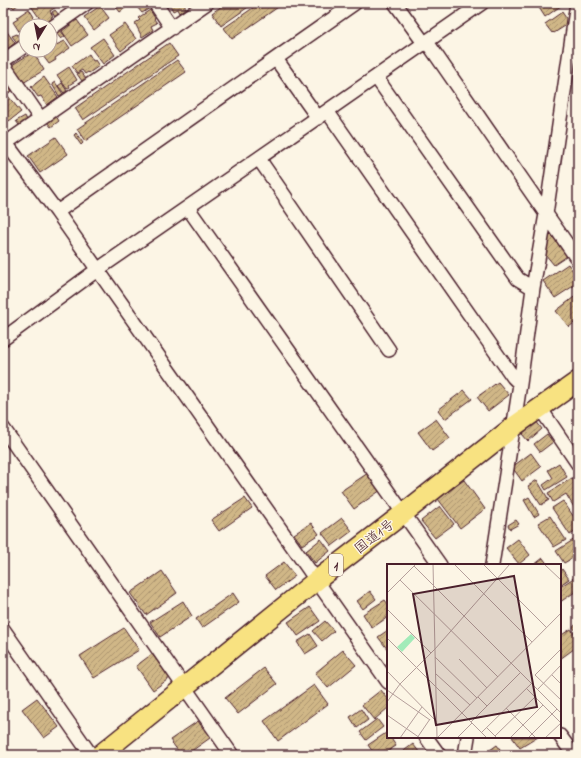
<svg xmlns="http://www.w3.org/2000/svg" width="581" height="758" font-family="'Indie Flower','Klee One',sans-serif">
	<defs>
		<pattern id="building-hatch" width="6" height="6" patternUnits="userSpaceOnUse"><rect width="6" height="6" fill="#d0b787"/><path d="M-1 1l2-2M0 6l6-6M5 7l2-2" fill="none" stroke="#ab946f"/></pattern>
	</defs>
	<rect width="100%" height="100%" fill="#fcf5e5"/>
	<filter id="ink" filterUnits="userSpaceOnUse"><feTurbulence type="fractalNoise" baseFrequency=".025" numOctaves="2"/><feDisplacementMap in="SourceGraphic" scale="8" xChannelSelector="R" yChannelSelector="G"/><feConvolveMatrix kernelMatrix="1 2 1 2 8 2 1 2 1" color-interpolation-filters="sRGB"/></filter>
	<g filter="url(#ink)">
		<path fill="url(#building-hatch)" stroke="#4a1f2b" d="M5,3H20L14,8L12,6L8,8Z
			M31,3H53L56,7L50,11L53,16L51,17L52,19L47,23L46,21L43,23L31,6H33Z
			M113,3H132L120,12Z
			M142,3H146L150,8L142,13L137,7Z
			M165,3H183L186,8L179,13L177,9L173,11L170,5L168,7Z
			M226,3H254L221,26L212,13Z
			M260,3H284L232,39L224,28Z
			M536,3H565L545,17Z
			M100,6L109,18L94,30L84,17Z
			M29,9L34,17L33,18L35,22L30,25L31,26H26V34L22,36L13,22L18,19L17,17Z
			M55,10L59,15L55,17L52,12Z
			M150,10L155,18L154,19L157,23L151,26L153,30L142,37L135,23L140,20L138,18Z
			M562,12L566,18L565,26L554,33L553,32L552,33L545,24Z
			M77,20L88,35L72,46L62,31Z
			M125,24L136,39L121,51L109,35Z
			M3,26L15,43L3,52Z
			M59,29L65,36L61,39L55,32Z
			M17,34L22,41L18,44L12,36Z
			M103,38L115,55L103,64L90,47Z
			M65,41L70,48L55,58L56,60L49,64L40,52L42,50H50V45L54,43L56,45Z
			M169,43L178,56L83,120L75,108Z
			M32,50H38L41,54L37,57Z
			M33,52L44,70L23,83L12,65Z
			M89,54L93,61L95,60L99,66L89,73L88,72L85,74L82,70L77,73L72,66Z
			M177,60L186,72L85,141L77,129Z
			M69,67L77,80L69,85L70,87L67,89L57,75Z
			M81,72L86,79L82,81L77,74Z
			M44,77L58,97L47,105L41,96L38,97L31,87Z
			M5,81L12,91L3,97V82Z
			M55,82L63,94L59,96L52,84Z
			M62,83L67,91L64,93L58,86Z
			M8,96L21,112L9,121L3,114V100Z
			M25,116L27,120L19,125L16,121Z
			M56,116L59,121L51,127L47,122Z
			M76,133L83,143L81,145L74,135Z
			M56,137L68,154L40,173L28,156Z
			M553,232L569,255L554,265L545,254L548,237Z
			M568,264L578,278V283L555,298L543,281Z
			M578,294V320L569,327L556,311Z
			M498,382L509,395L488,411L477,397Z
			M464,390L472,399L445,419L438,410Z
			M436,419L450,438L432,451L418,432Z
			M536,421L542,429L528,441L522,434Z
			M547,434L553,442L540,452L534,444Z
			M531,453L541,467L522,481L512,467Z
			M559,463L567,477L546,490L543,485L553,478L548,470Z
			M368,473L381,490L354,509L341,491Z
			M572,478L578,488V507L575,509L566,494L553,502L548,493Z
			M464,480L485,509L460,528L438,499Z
			M537,480L549,500L541,505L528,486Z
			M529,497L539,514L534,517L524,500Z
			M245,498L252,508L219,531L211,520Z
			M563,501L578,523V530L570,535L552,508Z
			M440,506L454,524L435,538L421,521Z
			M550,516L566,540L554,547L538,523Z
			M342,518L352,531L332,546L322,533Z
			M516,520L519,524L510,529L508,525Z
			M311,523L319,534L302,545L294,534Z
			M578,537V555L564,563L556,551Z
			M321,539L330,551L315,563L306,551Z
			M518,539L530,555L519,564L506,548Z
			M543,558L548,565H534Z
			M284,562L295,576L276,590L265,576Z
			M562,569L569,579L560,585V570Z
			M162,571L177,593L146,615L130,593Z
			M578,575V590L560,602V587Z
			M370,591L376,599L363,609L357,601Z
			M233,593L239,602L202,628L196,619Z
			M385,600L388,604V617L372,628L363,614Z
			M183,601L192,616L160,637L150,622Z
			M310,607L320,621L298,636L288,622Z
			M325,621L334,631L322,641L313,631Z
			M578,623V634L573,627Z
			M124,628L139,650L94,678L80,656Z
			M571,629L578,639V646L560,659V636Z
			M388,630V650L378,637Z
			M310,634L318,646L305,654L297,642Z
			M343,650L356,665L328,688L315,673Z
			M152,654L170,678L153,690L136,666Z
			M264,668L277,684L238,714L225,698Z
			M314,685L328,704L278,741L264,721Z
			M381,690L388,699V708L374,720L362,705Z
			M37,698L59,727L44,738L22,709Z
			M361,709L368,720L357,728L350,717Z
			M377,719L383,727L366,740L360,732Z
			M198,721L210,738L186,755H181L170,740Z
			M386,733L388,735V737H390L396,746L382,755H375L368,745Z
			M512,737H538L520,748Z
			M413,744L420,753L418,755H403L401,753Z
			M497,745L504,755H483Z"/>
		<g fill="none" stroke-linecap="round" stroke-linejoin="round">
			<g stroke="#4a1f2b" stroke-width="16">
				<path id="minor" d="M155,3L172,28
					M395,3L424,43
					M50,29L87,3
					M427,42L578,260
					M276,59L318,118
					M3,61L26,45
					M3,64L40,118
					M376,77L518,279L533,288
					M327,111L513,377L520,384
					M3,139L57,212L388,682
					M6,143L207,3
					M259,159L286,198V200L389,350
					M188,208L440,565
					M57,212L355,3
					M3,339L97,270L327,111L482,3
					M540,408L578,464
					M3,428L232,755
					M492,565L520,384L533,288L546,214L577,3
					M3,629L91,755
					M560,736L574,755
					M426,737L439,755
					M465,755L468,737"/>
			</g>
			<g stroke="#4a1f2b" stroke-width="22">
				<path id="highway" d="M100,755L317,580L404,513L513,427L578,381"/>
			</g>
			<use href="#minor" stroke="#fcf5e5" stroke-width="13"/>
			<use href="#highway" stroke="#f8e281" stroke-width="19"/>
		</g>
	</g>
	<g text-anchor="middle" stroke-width="3" stroke-linejoin="round" paint-order="stroke">
		<rect fill="#fcf5e5" stroke="#7f5f63" stroke-width="1" x="329" y="554" width="14" height="22" rx="3"/>
		<g font-size="13" font-weight="bold" fill="#4a1f2b">
			<text x="336" y="570">1</text>
		</g>
		<g font-size="14" fill="#4a1f2b" stroke="#fcf5e5">
			<text transform="translate(374 536) rotate(-38)" y="5">国道1号</text>
		</g>
	</g>
	<g transform="translate(387 564)">
		<rect width="174" height="174" fill="#fcf5e5"/>
		<path d="M24,70L28,74L15,88L10,83Z" fill="#a2ebb9"/>
		<path fill="none" stroke="#b59f9b" stroke-width="1" d="M46,0L50,173M67,0L145,78M96,0L160,64M157,0L174,16M27,2L174,149M13,16L111,113M0,29L29,0M0,45L44,89M0,74L75,149M174,85L148,111L174,136M48,93L90,134M72,95L100,124M0,107L50,158M49,110L83,141M165,111L174,120M139,124L174,159M151,125L174,101M0,126L43,156M91,133L100,142M0,138L13,120L48,85L123,0M119,144L149,174M75,149L100,174M0,151L33,174M84,158L134,108M100,164L110,174M95,168L145,119M108,172L148,133M71,173L85,159M13,174L35,143M30,174L43,155M50,174L174,49M123,174L156,141M141,174L170,145M158,174L174,159"/>
		<path fill="#4a1f2b" fill-opacity="0.15" stroke="#4a1f2b" stroke-width="2" d="M127,12L150,143L49,161L26,30Z"/>
		<rect width="174" height="174" fill="none" stroke="#4a1f2b" stroke-width="2"/>
	</g>
	<rect width="581" height="758" fill="none" stroke="#fcf5e5" stroke-width="16"/>
	<rect x="8" y="8" width="565" height="742" fill="none" stroke="#4a1f2b" stroke-width="1.5" filter="url(#ink)"/>
	<g transform="translate(38 38) rotate(190)"><circle r="19" fill="#fcf5e5" stroke="#b59f9b"/>
	<path d="M0-3L7 15L0 10L-7 15Z" fill="#4a1f2b"/>
	<text y="-6" font-size="11" font-weight="bold" text-anchor="middle" fill="#4a1f2b">N</text>
	</g>
</svg>
